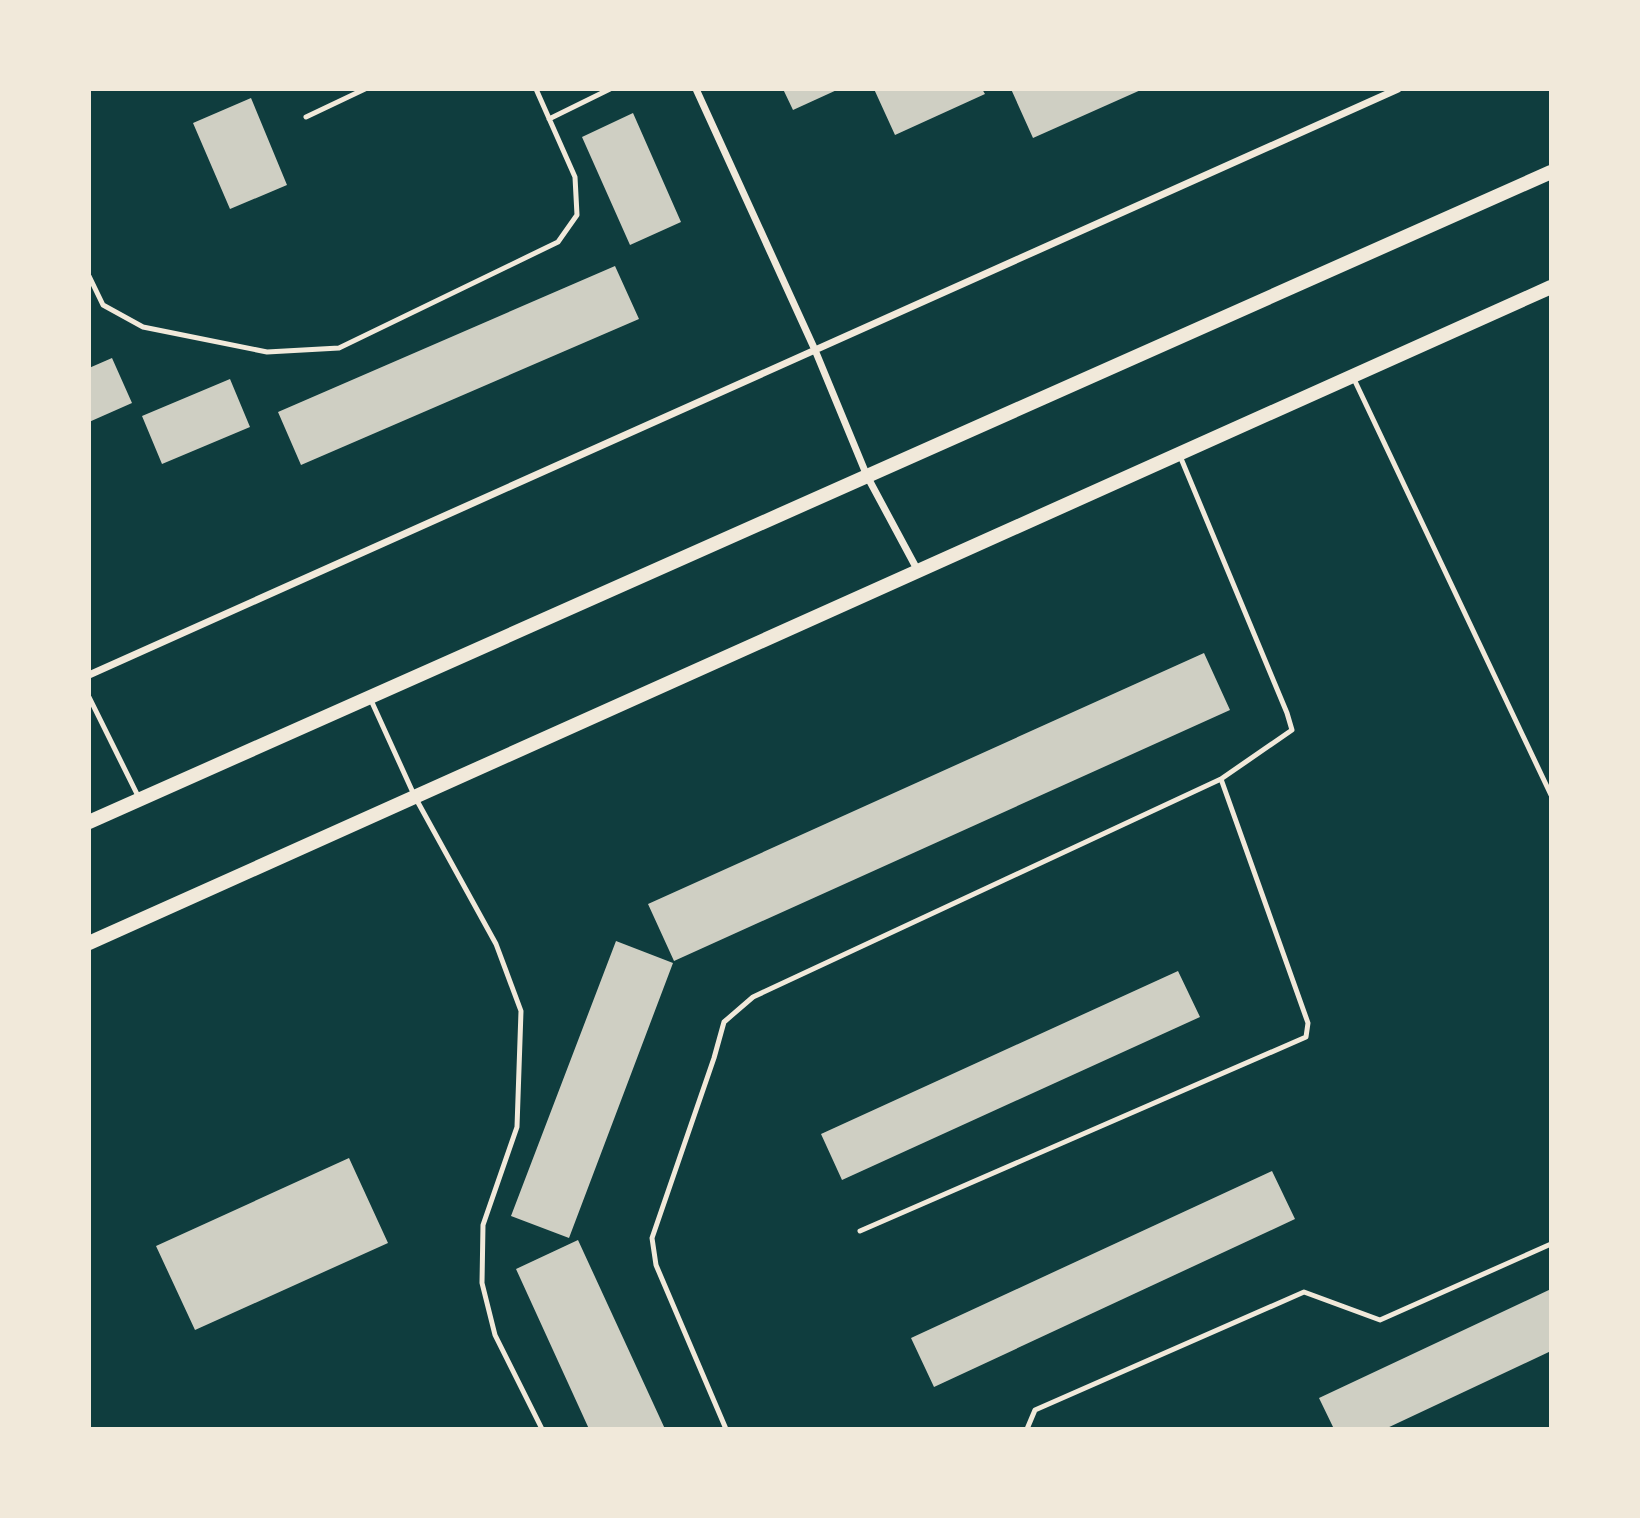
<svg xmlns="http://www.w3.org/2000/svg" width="1640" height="1518" font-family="'Golos Text',sans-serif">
	<rect width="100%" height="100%" fill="#0f3d3e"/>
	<path fill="#cfcfc3" d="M783,89H839L793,110Z
		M874,89H982L985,94L895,135Z
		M1011,89H1143L1033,138Z
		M251,98L287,185L230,209L193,123Z
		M633,113L681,222L630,245L582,137Z
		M615,266L639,319L301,465L278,412Z
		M112,358L132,403L89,422V368Z
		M230,379L250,427L162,464L142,416Z
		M1204,653L1230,710L674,961L648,904Z
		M616,941L673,963L569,1238L511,1216Z
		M1178,971L1200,1017L842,1180L821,1134Z
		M349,1158L388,1243L195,1330L156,1246Z
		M1272,1171L1295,1219L934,1387L911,1338Z
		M578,1240L665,1429H589L516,1269Z
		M1551,1289V1351L1385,1429H1334L1319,1398Z"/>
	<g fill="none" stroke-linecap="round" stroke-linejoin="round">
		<path stroke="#f1e9da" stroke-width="5" d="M306,117L365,89
			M549,119L610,89
			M89,276L103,305L143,327L267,352L339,348L558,242L577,215L575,177L536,89
			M1353,377L1551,795
			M89,697L139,798
			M370,698L415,797L496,944L521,1011L517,1127L483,1225L482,1283L495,1335L542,1429
			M860,1231L1306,1037L1308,1023L1221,779L1292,730L1287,713L1180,456
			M726,1429L656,1265L652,1238L714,1058L724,1022L753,997L1221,779
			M1027,1429L1035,1410L1304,1292L1380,1320L1551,1244"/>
		<path stroke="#f1e9da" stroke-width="7" d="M696,89L815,350L867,476L918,571
			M89,675L1398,89"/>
		<path stroke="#f1e9da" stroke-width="14" d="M89,822L1551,172
			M89,943L1551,287"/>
	</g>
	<rect width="1640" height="1518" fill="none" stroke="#f1e9da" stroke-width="182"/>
</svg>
